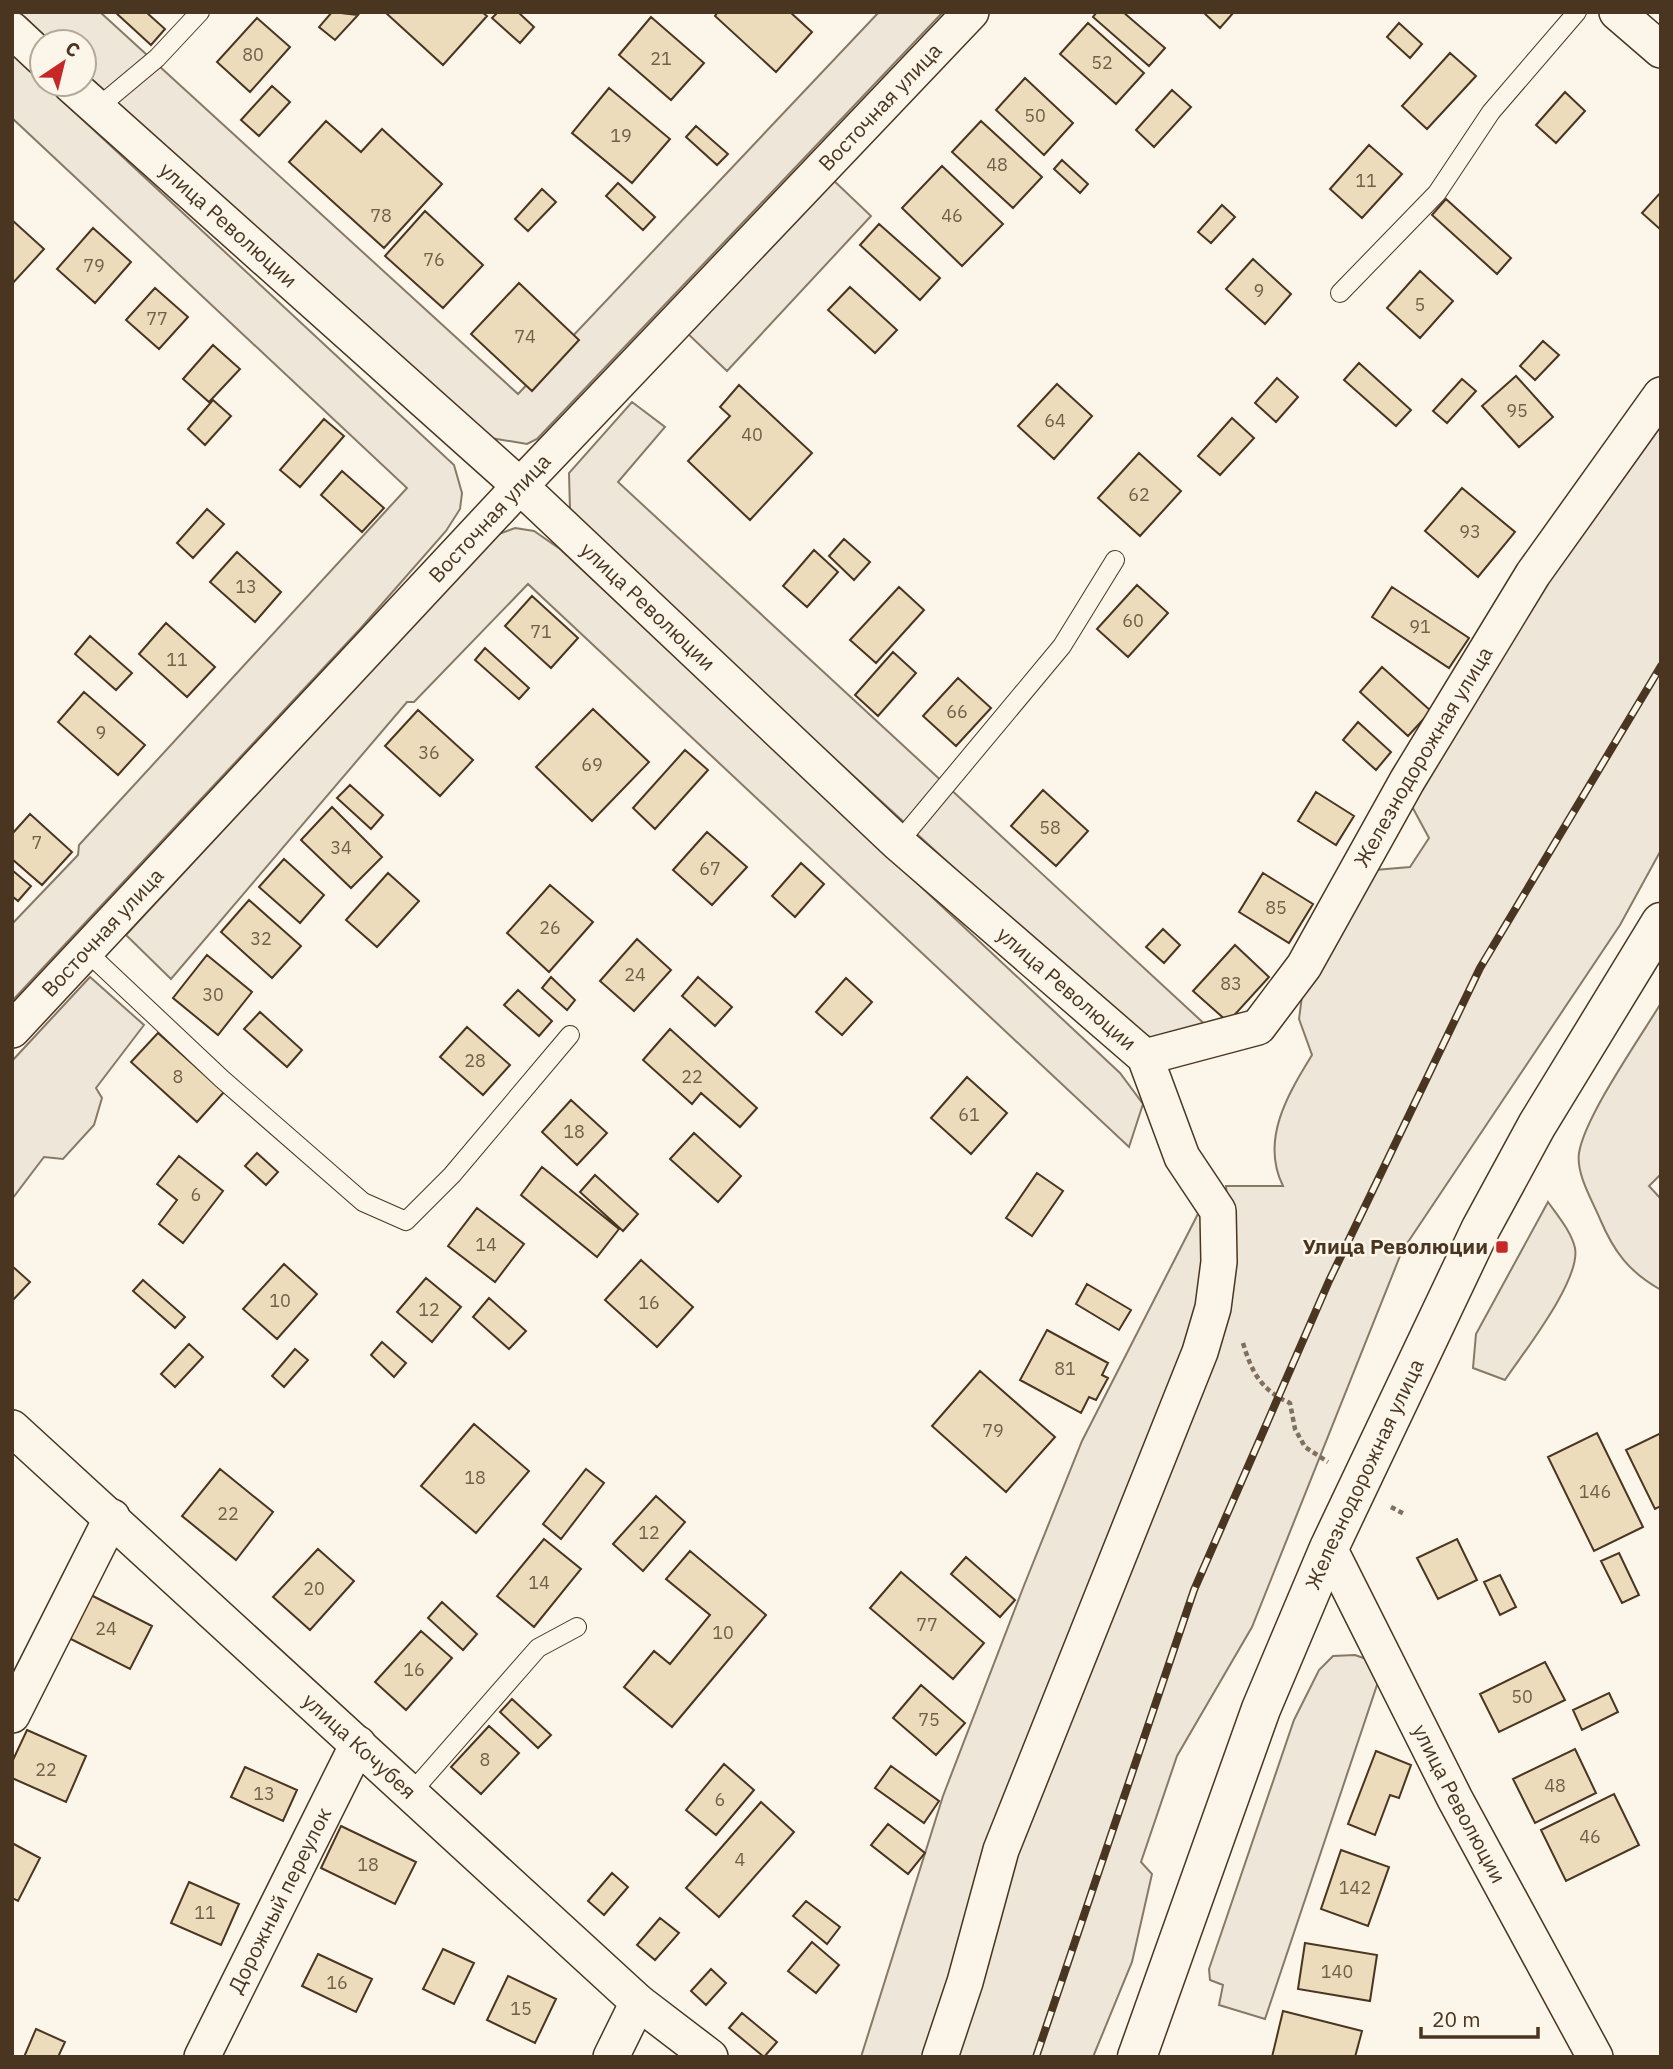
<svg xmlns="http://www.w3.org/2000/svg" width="1673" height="2069" font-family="'IBM Plex Sans',sans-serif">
	<rect width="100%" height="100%" fill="#fbf6e9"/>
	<path fill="#ede6d9" stroke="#887966" stroke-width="2" d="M19,12H100L518,394L879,12H943L537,439L527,444L479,436L84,72V42H51Z
		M12,54L454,465L462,493L460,509L446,531L360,629L12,1001V924L78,855L79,845L407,488L12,118Z
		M830,177L871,216L727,371L686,332Z
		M632,402L665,427L618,482L1210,1029L1158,1041L1127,1026L579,525L570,510L569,473Z
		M1661,420V850L1620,925L1402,1251L1252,1627L1177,1756L1141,1862L1152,1874L1132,1962L1093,2057H950L1025,1818L1230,1237L1226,1186H1283C1260,1140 1288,1094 1312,1055L1299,1019L1302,996L1326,962L1342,923L1375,870L1410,867L1429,838L1408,799L1502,642Z
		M515,528L534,531L560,549L1120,1073L1143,1104L1129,1147L528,584L414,702H407L171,979L126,935L496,535Z
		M90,977L144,1025L96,1088L102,1098L94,1125L63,1159L44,1157L12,1199V1061Z
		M1661,1003V1174L1649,1186L1661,1199V1290C1629,1272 1614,1252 1600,1219C1592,1200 1576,1174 1579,1153C1585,1116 1640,1038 1661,1003Z
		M1548,1202C1558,1216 1571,1231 1575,1248C1581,1280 1523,1353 1505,1380L1473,1368L1476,1334Z
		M1202,1206L1211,1229L1201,1320L925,2057H861L943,1796L1023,1588L1082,1441Z
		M1355,1655L1372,1661L1380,1676L1265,2019L1219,2005L1223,1985L1210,1980L1209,1969L1294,1720L1319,1670L1333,1656Z"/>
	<path fill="#ecdcbc" stroke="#4a3520" stroke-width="2" d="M115,12H146L165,29L151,45Z
		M332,12L358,15L335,40L319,27Z
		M482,12L487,16L443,65L386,13Z
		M498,12H518L534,27L520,43L492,18Z
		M718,12H790L812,32L776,72L715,16Z
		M1097,12H1123L1165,48L1149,66L1093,17Z
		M1203,12H1234L1220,28Z
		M651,17L704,63L671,100L619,55Z
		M257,18L290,47L250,92L217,62Z
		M1088,23L1144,73L1116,104L1060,54Z
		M1399,23L1422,44L1410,58L1387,37Z
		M1450,53L1476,76L1427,129L1402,106Z
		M1025,78L1073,123L1044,155L996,110Z
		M272,86L290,102L259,136L241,120Z
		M609,88L670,139L632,183L572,133Z
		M1172,90L1191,107L1154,147L1136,130Z
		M1565,92L1585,111L1556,143L1536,125Z
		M326,121L361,152L382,129L442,184L384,248L289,162Z
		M981,121L1042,177L1013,208L952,152Z
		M696,126L728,154L717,165L686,137Z
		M1369,145L1402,174L1362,218L1330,189Z
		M1062,160L1088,184L1080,193L1054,169Z
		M942,166L1003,224L962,266L902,208Z
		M618,183L655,217L643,230L606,196Z
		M542,189L556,202L528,231L515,219Z
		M1661,192V230L1642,213Z
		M1446,199L1511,258L1497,274L1432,215Z
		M1222,205L1235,217L1211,243L1198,232Z
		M425,211L483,265L443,308L385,256Z
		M12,220L44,249L12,284Z
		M879,224L940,278L920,300L860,245Z
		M93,228L131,262L95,303L57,269Z
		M1253,259L1291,294L1265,324L1226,289Z
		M1420,271L1453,301L1420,338L1387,308Z
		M519,283L579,340L532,391L471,334Z
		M850,287L897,330L875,353L828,310Z
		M155,288L188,317L159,349L126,320Z
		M1543,341L1559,355L1535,380L1520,366Z
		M213,345L240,369L209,402L183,379Z
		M1359,363L1411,410L1396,426L1344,380Z
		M1516,376L1553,417L1519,447L1482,406Z
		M1277,378L1298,397L1276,422L1255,403Z
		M1462,379L1476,391L1447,423L1433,411Z
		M1057,384L1092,416L1054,459L1018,426Z
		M739,385L812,453L750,520L688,461L730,416L720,407Z
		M213,400L231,416L205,445L188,429Z
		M1232,418L1254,438L1220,475L1198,456Z
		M324,419L344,436L300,487L280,470Z
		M1139,453L1181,491L1140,536L1098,498Z
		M342,471L384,508L362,532L321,495Z
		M1462,488L1515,532L1478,577L1425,531Z
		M207,509L224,524L193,558L177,543Z
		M844,539L870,562L854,580L829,556Z
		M814,550L838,572L807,607L783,586Z
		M237,552L281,592L255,622L210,582Z
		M1137,585L1168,613L1128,657L1097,629Z
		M899,587L924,610L876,663L850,640Z
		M1392,587L1469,638L1449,668L1372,617Z
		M532,596L578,638L551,668L505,626Z
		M166,623L215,667L187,697L139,654Z
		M90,636L132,673L116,690L75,654Z
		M485,648L529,688L519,699L475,660Z
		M893,652L916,673L878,716L855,695Z
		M1382,667L1431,711L1408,736L1360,692Z
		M958,678L991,708L956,746L923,716Z
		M84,692L145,745L118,775L58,722Z
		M593,709L649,762L592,821L536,767Z
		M418,710L473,760L440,796L385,746Z
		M1358,722L1391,752L1376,770L1343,740Z
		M685,750L708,770L655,829L633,808Z
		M350,785L383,815L371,829L337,798Z
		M1043,790L1088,831L1056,866L1011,826Z
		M1316,792L1354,816L1336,845L1298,821Z
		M332,807L382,857L351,888L301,840Z
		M30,814L72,852L42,885L12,859V834Z
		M707,832L747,867L712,905L673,870Z
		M284,859L324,895L300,923L259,887Z
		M801,863L824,884L795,917L772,896Z
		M12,870L31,886L18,901L12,896Z
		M388,873L419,901L377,947L346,920Z
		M1263,873L1313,904L1289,943L1239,912Z
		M550,885L593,922L549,972L507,933Z
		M249,900L301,946L272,978L221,932Z
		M1163,929L1180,945L1164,963L1146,947Z
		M637,939L671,970L634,1011L600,981Z
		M1235,945L1269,977L1228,1022L1193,991Z
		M207,955L252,992L218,1035L173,998Z
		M551,977L575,1000L567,1010L542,988Z
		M698,977L732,1007L715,1026L682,996Z
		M846,978L872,1002L842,1035L816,1012Z
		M518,990L552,1021L539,1036L504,1005Z
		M260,1012L302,1050L287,1067L244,1029Z
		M467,1027L510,1065L483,1095L440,1057Z
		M670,1029L757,1108L740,1127L701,1093L692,1104L643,1060Z
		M158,1033L224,1092L197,1122L131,1062Z
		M967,1077L1007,1113L971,1154L931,1118Z
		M571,1100L607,1133L577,1165L542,1132Z
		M694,1133L741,1176L718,1202L670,1159Z
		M257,1153L278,1172L266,1185L245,1166Z
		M179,1156L223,1191L183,1243L159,1224L177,1200L157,1184Z
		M542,1167L619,1229L597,1257L521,1195Z
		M1037,1173L1063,1191L1032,1236L1006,1218Z
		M595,1175L638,1214L623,1231L580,1192Z
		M477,1208L524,1244L495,1282L448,1246Z
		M641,1260L693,1307L657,1347L605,1300Z
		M284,1264L317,1294L277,1339L243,1309Z
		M12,1266L30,1282L12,1301Z
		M426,1278L461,1307L432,1342L397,1312Z
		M143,1280L185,1317L175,1328L133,1291Z
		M1087,1284L1131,1310L1119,1330L1076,1304Z
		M489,1298L526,1331L509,1349L473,1317Z
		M1047,1330L1108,1363L1102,1375L1108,1378L1096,1400L1089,1397L1081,1413L1020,1380Z
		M382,1342L406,1363L394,1377L371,1355Z
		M189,1344L203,1357L175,1387L161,1374Z
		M295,1349L308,1360L284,1387L272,1376Z
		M980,1371L1055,1437L1006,1492L932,1426Z
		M474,1424L529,1471L476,1533L421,1486Z
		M1597,1433L1643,1527L1594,1551L1548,1457Z
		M1661,1433V1506L1655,1509L1626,1450Z
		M220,1469L273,1512L236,1560L182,1516Z
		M586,1469L604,1483L561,1539L543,1524Z
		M656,1496L685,1522L643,1571L613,1544Z
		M544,1539L581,1569L534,1627L497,1596Z
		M1457,1539L1477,1580L1438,1599L1417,1558Z
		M318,1549L354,1581L310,1630L273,1597Z
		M690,1551L766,1615L672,1727L624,1687L654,1651L670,1664L710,1615L666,1579Z
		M1619,1553L1639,1595L1622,1603L1601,1561Z
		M966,1557L1015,1600L1000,1617L951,1574Z
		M901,1572L984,1643L953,1679L870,1608Z
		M1500,1575L1516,1607L1500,1615L1484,1582Z
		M81,1590L152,1626L130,1669L59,1633Z
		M442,1602L477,1634L463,1650L428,1618Z
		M421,1631L452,1658L406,1710L375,1682Z
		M1545,1662L1565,1700L1499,1732L1480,1694Z
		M921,1685L965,1723L936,1755L893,1718Z
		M1609,1693L1618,1712L1582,1730L1573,1710Z
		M512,1699L551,1735L538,1748L500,1712Z
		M489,1726L519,1753L481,1794L451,1767Z
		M27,1730L86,1756L66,1802L12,1778V1762Z
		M1575,1749L1596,1793L1535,1823L1513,1779Z
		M1376,1751L1411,1765L1399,1798L1390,1795L1375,1835L1348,1824Z
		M724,1764L754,1790L716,1835L686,1810Z
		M891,1766L939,1801L924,1823L875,1788Z
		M245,1767L297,1790L283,1821L231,1797Z
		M1614,1794L1639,1845L1566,1881L1541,1830Z
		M761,1802L794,1832L719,1917L686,1888Z
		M888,1824L925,1853L908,1874L871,1845Z
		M341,1826L416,1862L395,1904L321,1868Z
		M12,1843L40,1858L18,1901L12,1898Z
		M1341,1850L1389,1867L1368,1926L1321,1909Z
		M612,1873L628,1887L604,1915L588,1901Z
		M189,1882L239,1904L221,1945L171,1923Z
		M806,1901L840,1927L827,1944L793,1916Z
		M660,1918L679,1933L655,1960L637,1945Z
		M812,1942L839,1965L816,1993L788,1971Z
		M1305,1943L1377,1955L1370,2001L1298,1989Z
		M443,1949L474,1963L454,2004L423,1989Z
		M318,1954L372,1979L356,2012L302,1986Z
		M711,1969L726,1983L706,2005L691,1991Z
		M508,1976L556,1999L535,2043L487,2020Z
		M1283,2011L1362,2031L1355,2057H1272Z
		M742,2013L777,2042L764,2057L729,2028Z
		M36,2029L65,2042L58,2057H24Z"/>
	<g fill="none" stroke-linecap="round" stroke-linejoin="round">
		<g stroke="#4a3520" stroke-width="20">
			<path id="lane" d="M96,109L157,58L200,12
				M1340,293L1437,193L1491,112L1577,12
				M898,843L1062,646L1115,560
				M85,950L222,1079L363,1202L406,1221L452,1175L570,1035
				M411,1793L538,1648L577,1627"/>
		</g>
		<g stroke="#4a3520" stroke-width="38">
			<g id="street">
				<path d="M1617,12L1661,50"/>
				<path d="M12,30L42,58"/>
				<path id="s1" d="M70,84L520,486L898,843L1145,1057L1182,1157L1218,1211L1219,1262L1213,1308L1200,1352L1001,1850L965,1982L940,2057"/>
				<path id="s2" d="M12,1030L520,486L971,12"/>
				<path id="s3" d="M1145,1057L1258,1027L1304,966L1407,781L1533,574L1661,395"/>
				<path id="s4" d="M12,1428L638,2002L710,2057"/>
				<path id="s5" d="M1329,1548L1455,1799L1595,2057"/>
				<path d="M12,1715L112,1517"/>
				<path id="s6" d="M202,2057L358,1744"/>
				<path d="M611,2057L638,2002"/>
			</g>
		</g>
		<g stroke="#4a3520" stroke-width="41">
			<g id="secondary">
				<path id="s7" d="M1137,2057L1261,1709L1329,1548L1481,1228L1537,1125L1661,922"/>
			</g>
		</g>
		<path stroke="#7f6f5c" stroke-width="4.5" stroke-dasharray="5 3.5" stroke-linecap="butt" d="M1243,1343C1252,1373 1261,1390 1290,1403L1295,1429L1305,1447L1328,1462
			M1391,1507L1406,1515"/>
		<use href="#lane" stroke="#fbf6e9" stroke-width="18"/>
		<use href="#street" stroke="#fbf6e9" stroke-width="35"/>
		<use href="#secondary" stroke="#fbf6e9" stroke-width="38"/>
		<g stroke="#4a3520" stroke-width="8">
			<path id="rail" d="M1036,2057L1194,1590L1329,1281L1480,968L1661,666"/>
		</g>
		<use href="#rail" stroke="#fbf6e9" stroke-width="5" stroke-dasharray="16" stroke-linecap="butt"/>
	</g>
	<rect fill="#c62828" stroke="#fbf6e9" stroke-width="2.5" x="1495" y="1240" width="14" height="14" rx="3.5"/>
	<g text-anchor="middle" stroke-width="5" stroke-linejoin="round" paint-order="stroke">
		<g font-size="18" fill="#725f47">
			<text x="253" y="61">80</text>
			<text x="661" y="65">21</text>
			<text x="1102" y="69">52</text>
			<text x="1035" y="122">50</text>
			<text x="621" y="142">19</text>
			<text x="997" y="171">48</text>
			<text x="1366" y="187">11</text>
			<text x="381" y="222">78</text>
			<text x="952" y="222">46</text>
			<text x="434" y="266">76</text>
			<text x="94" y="272">79</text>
			<text x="1259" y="297">9</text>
			<text x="1420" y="311">5</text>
			<text x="157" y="325">77</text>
			<text x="525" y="343">74</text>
			<text x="1517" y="417">95</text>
			<text x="1055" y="427">64</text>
			<text x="752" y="441">40</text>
			<text x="1139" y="501">62</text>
			<text x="1470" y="538">93</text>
			<text x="246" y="593">13</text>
			<text x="1133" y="627">60</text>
			<text x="1420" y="633">91</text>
			<text x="541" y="638">71</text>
			<text x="177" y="666">11</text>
			<text x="957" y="718">66</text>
			<text x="101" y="739">9</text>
			<text x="429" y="759">36</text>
			<text x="592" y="771">69</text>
			<text x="1050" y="834">58</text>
			<text x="37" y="849">7</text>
			<text x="341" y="854">34</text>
			<text x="710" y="875">67</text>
			<text x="1276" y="914">85</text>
			<text x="550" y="934">26</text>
			<text x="261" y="945">32</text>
			<text x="635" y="981">24</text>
			<text x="1231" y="990">83</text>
			<text x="213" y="1001">30</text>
			<text x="475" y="1067">28</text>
			<text x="178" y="1083">8</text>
			<text x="692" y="1083">22</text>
			<text x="969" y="1121">61</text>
			<text x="574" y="1138">18</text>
			<text x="196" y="1201">6</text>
			<text x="486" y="1251">14</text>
			<text x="280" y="1307">10</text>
			<text x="649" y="1309">16</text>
			<text x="429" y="1316">12</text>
			<text x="1065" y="1375">81</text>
			<text x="993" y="1437">79</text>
			<text x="475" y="1484">18</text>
			<text x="1595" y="1498">146</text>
			<text x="228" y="1520">22</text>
			<text x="649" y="1539">12</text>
			<text x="539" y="1589">14</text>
			<text x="314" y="1595">20</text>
			<text x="927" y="1631">77</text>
			<text x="106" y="1635">24</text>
			<text x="723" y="1639">10</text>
			<text x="414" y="1676">16</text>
			<text x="1522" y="1703">50</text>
			<text x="929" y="1726">75</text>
			<text x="485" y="1766">8</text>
			<text x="46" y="1776">22</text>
			<text x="1555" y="1792">48</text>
			<text x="264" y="1800">13</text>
			<text x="720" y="1806">6</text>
			<text x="1590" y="1843">46</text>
			<text x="740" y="1866">4</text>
			<text x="368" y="1871">18</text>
			<text x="1355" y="1894">142</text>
			<text x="205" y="1919">11</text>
			<text x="1337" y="1978">140</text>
			<text x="337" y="1989">16</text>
			<text x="521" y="2015">15</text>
		</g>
		<g font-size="21" fill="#4a3520" stroke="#fbf6e9">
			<text dy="7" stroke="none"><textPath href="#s2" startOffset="1267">Восточная улица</textPath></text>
			<text dy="7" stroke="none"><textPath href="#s1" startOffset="212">улица Революции</textPath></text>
			<text dy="7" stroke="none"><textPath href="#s2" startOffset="700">Восточная улица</textPath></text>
			<text dy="7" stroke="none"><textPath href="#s1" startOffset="779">улица Революции</textPath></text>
			<text dy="7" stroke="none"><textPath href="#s3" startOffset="434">Железнодорожная улица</textPath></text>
			<text dy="7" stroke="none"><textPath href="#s2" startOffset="133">Восточная улица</textPath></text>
			<text dy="7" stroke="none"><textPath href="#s1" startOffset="1346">улица Революции</textPath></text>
			<text dy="7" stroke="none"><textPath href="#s7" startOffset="626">Железнодорожная улица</textPath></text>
			<text dy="7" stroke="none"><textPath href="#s4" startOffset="471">улица Кочубея</textPath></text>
			<text dy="7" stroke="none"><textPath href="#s5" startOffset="287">улица Революции</textPath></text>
			<text dy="7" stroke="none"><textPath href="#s6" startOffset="175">Дорожный переулок</textPath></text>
		</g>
		<g font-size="21" font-weight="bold" fill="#4a3520" stroke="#fbf6e9" text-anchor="end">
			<text x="1488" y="1254">Улица Революции</text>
		</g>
	</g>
	<rect width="1673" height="2069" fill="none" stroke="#4a3520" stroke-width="28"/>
	<g transform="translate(63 63) rotate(35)"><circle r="33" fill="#fbf6e9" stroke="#b4a999" stroke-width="2"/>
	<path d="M0-5L12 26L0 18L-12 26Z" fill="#c62828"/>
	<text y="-10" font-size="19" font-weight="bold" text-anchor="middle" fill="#4a3520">С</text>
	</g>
	<path d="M1421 2027v10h117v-10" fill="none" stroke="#4a3520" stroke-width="3.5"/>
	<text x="1432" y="2027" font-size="21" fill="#4a3520" stroke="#fbf6e9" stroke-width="5" paint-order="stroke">20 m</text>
</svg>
